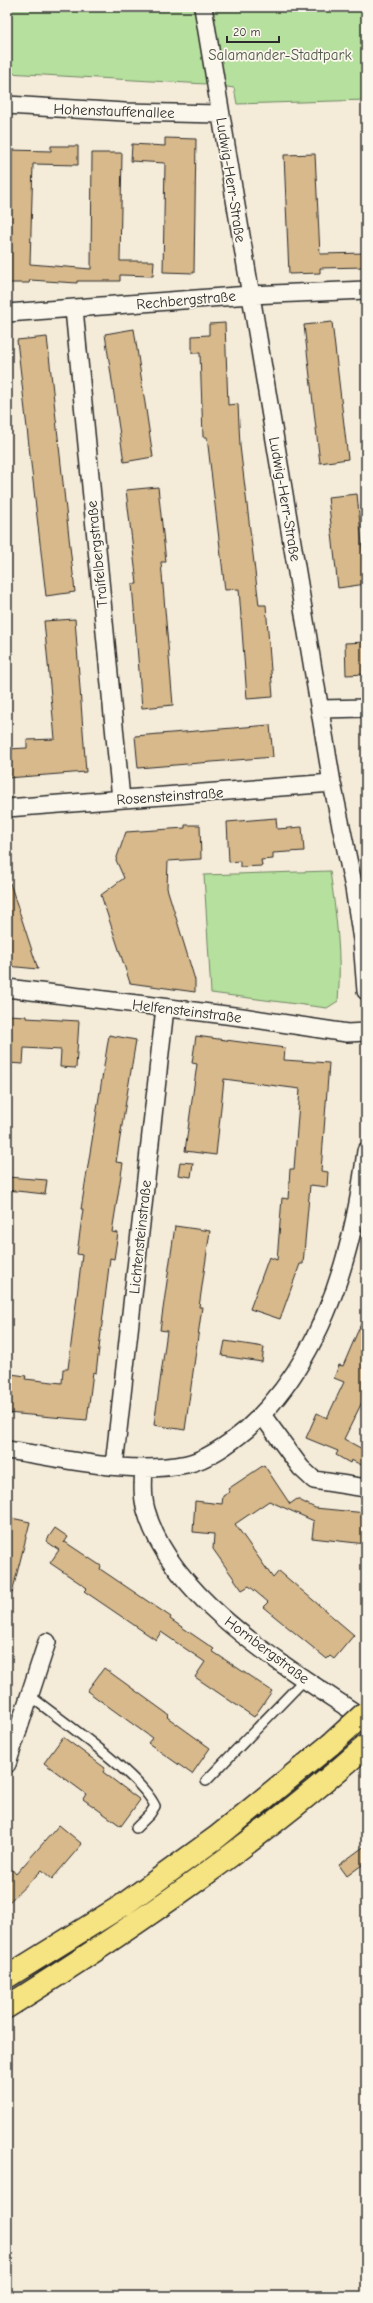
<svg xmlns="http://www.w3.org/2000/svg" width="373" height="2303" font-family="'Comic Neue',sans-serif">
	<rect width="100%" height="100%" fill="#f4ebd9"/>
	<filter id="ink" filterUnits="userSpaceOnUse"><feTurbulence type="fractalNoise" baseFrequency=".025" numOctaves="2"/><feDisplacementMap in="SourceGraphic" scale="8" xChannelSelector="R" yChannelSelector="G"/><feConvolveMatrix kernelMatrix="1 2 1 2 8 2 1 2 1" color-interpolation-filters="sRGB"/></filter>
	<g filter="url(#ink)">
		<path fill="#b6e09d" stroke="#708664" d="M7,7H366V100L237,104L234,88L206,84L7,73Z
			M330,871C336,914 342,957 338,1001L327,1008L211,993L204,875Z"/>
		<path fill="#d7b98b" stroke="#2b2b2b" d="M165,138L196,139L194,273L163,272L165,163L131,161L132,144L165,146Z
			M51,146H78V165L33,164L30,264L91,269L92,153H122L120,261H154L153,276L120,275V281H77V283L30,280L29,283H7L8,150L51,151Z
			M315,154L320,254L366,253V267L320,268V273L289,274L284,155Z
			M332,322L348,459L320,463L304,325Z
			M225,323L228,405L238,404L240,446L259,605H266L273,697L247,699L239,589L225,590L207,437H203L200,353H192V336L209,335V324Z
			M134,329L153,457L124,462L105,334Z
			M47,337L75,592L46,596L17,340Z
			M158,487L166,562H161L173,705L142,708L132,584H137L126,490Z
			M357,494L366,584L338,588L328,497Z
			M75,619L86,772L7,778V749L27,748V740L55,739L44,621Z
			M366,642V674L346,675L345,643Z
			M270,725L273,757L138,768L135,736Z
			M276,818L277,829L302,827L304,851L273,853V859L261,860L262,866L240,867V861L229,862L227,822Z
			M185,825H200L201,859L168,861L167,888L195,980V992L130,983L101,895L124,878L116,860L126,832L185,828Z
			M10,883L38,969L7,966V884Z
			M7,1015L26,1016V1018L79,1021L76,1068L60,1067L61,1050L24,1048L23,1064L7,1063Z
			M109,1035L136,1040L116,1162L123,1163L112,1232L118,1233L114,1259L110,1258L96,1373L93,1372L87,1420L7,1413L11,1374L26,1376L25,1379L62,1383L63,1369H68L82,1255L77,1254L83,1209H81Z
			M196,1036L285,1048L284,1060L329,1063L321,1171L328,1172L327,1187L310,1185L303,1264H300L280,1319L250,1309L269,1257L277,1260L282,1198L288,1199L290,1169H294L300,1089L224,1079L216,1155L185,1151L197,1064L192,1063Z
			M180,1162L193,1163L191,1177L178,1175Z
			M7,1177L47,1180L45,1194L7,1190Z
			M175,1226L210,1231L199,1307H202L185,1430L154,1425L167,1331L160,1330Z
			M366,1312V1394L344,1439L366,1451V1467L351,1460L350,1463L336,1455L338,1451L306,1438L317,1413L327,1418L344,1382L334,1378L339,1365L343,1366Z
			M225,1341L264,1347L262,1362L222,1356Z
			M264,1465L290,1504L297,1499L315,1508L366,1513V1544L312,1538L314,1521L269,1501L235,1524L273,1578L279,1571L354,1635L334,1659L330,1656L327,1659L263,1607L268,1602L249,1586L242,1590L213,1549L214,1534L193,1532L195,1501L222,1504L223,1496L230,1492L228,1489Z
			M7,1517L30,1522L12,1593L7,1592Z
			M55,1528L68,1537L64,1543L65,1542L101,1566L100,1569L171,1617L170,1619L214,1649L212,1651L272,1691L254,1717L195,1677L205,1662L161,1632L156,1640L84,1591L87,1588L50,1563L59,1550L46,1541Z
			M104,1668L169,1715L167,1717L210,1748L192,1774L148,1743L152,1738L87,1691Z
			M63,1737L105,1768L103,1772L140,1800L121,1826L83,1799L86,1794L44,1763Z
			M59,1825L82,1844L52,1879L42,1870L7,1904V1864L16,1874Z
			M366,1845V1862L347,1876L339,1865Z"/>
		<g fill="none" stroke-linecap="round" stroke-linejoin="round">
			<g stroke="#2b2b2b" stroke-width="12">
				<path id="service" d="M29,1695C60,1720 140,1774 155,1806L150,1814L136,1828
					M206,1781L305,1679"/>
			</g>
			<g stroke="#2b2b2b" stroke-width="20">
				<path id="minor" d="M203,7L332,783L354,888L362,940L366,991
					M7,105L125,112L220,114
					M74,309L121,799
					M7,313L250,295L366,290
					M321,709L366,708
					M7,808L332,783
					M7,988L242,1017L347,1033L366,1032
					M262,1415L301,1468L314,1480L366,1488
					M7,1450C65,1458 129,1476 187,1464C209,1459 230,1443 247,1429C323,1360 354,1250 366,1151
					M114,1466L165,1008
					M144,1468C143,1482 142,1497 146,1510C171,1601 292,1670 366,1720
					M7,1764L47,1642"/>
			</g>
			<g stroke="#2b2b2b" stroke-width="25">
				<path id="trunk" d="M7,1977L123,1905L217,1837L331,1744
					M7,2007C133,1928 254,1845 366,1746"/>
			</g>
			<use href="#service" stroke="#fbf7ec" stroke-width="9"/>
			<use href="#minor" stroke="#fbf7ec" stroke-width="17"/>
			<use href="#trunk" stroke="#f6e381" stroke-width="22"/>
			<g stroke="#2b2b2b" stroke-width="25" stroke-linecap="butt">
				<path id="trunk-bridge" d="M331,1744L366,1712"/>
			</g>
			<use href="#trunk-bridge" stroke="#f6e381" stroke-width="22"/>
		</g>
	</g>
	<g text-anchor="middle" stroke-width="3.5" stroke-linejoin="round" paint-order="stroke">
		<g font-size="15" fill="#4e5848" stroke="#fbf7ec">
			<text x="280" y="60">Salamander-Stadtpark</text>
		</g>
		<g font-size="15" fill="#2b2b2b" stroke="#fbf7ec">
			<text transform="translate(114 111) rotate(2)" y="5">Hohenstauffenallee</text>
			<text transform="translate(231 180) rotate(81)" y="5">Ludwig-Herr-Straße</text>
			<text transform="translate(186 300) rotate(-5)" y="5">Rechbergstraße</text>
			<text transform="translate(285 499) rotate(80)" y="5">Ludwig-Herr-Straße</text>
			<text transform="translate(97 554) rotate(-96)" y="5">Traifelbergstraße</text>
			<text transform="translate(170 796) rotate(-4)" y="5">Rosensteinstraße</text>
			<text transform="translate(187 1011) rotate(7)" y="5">Helfensteinstraße</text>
			<text transform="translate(140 1237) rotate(-84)" y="5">Lichtensteinstraße</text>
			<text transform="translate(267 1650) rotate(37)" y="5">Hornbergstraße</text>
		</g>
	</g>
	<rect width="373" height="2303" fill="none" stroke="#fbf7ec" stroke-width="24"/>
	<rect x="12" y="12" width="349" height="2279" fill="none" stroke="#2b2b2b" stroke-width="1.5" filter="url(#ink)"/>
	<path d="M227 36v6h52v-6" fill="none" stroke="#2b2b2b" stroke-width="2"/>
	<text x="233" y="36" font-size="12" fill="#2b2b2b" stroke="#fbf7ec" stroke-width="3" paint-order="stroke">20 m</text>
</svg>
